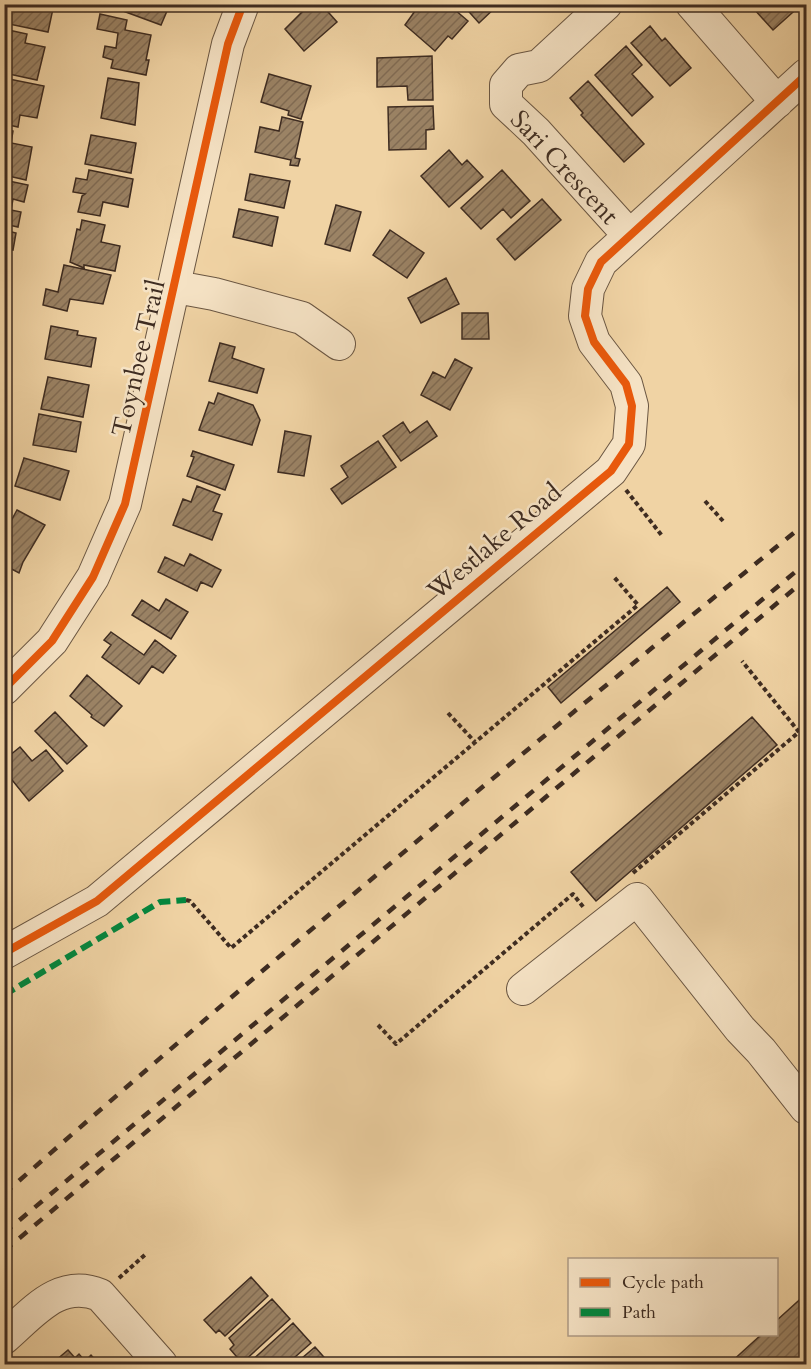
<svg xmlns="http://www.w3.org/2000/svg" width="811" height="1369" font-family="Cardo,serif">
	<defs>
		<pattern id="building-hatch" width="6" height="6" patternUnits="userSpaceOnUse" patternTransform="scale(1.5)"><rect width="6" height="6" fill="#9b8365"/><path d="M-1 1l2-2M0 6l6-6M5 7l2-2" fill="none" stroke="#806b53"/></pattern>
	</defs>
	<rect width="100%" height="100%" fill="#f0d3a4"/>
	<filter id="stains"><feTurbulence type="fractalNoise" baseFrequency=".00333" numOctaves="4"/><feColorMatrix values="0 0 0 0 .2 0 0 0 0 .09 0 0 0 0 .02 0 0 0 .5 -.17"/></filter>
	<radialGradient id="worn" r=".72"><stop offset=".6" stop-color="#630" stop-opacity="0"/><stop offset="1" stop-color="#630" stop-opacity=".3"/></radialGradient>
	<path fill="url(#building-hatch)" stroke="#3e2c21" stroke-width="1.5" d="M8,4H54L48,32L4,23Z
		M104,4H170L161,25Z
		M310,4H321L337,22L304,51L285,29Z
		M420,4H448L468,21L452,39L448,36L435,51L405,25Z
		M462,4H499L479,23Z
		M759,4H802L773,30L754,9Z
		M100,14L127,20L125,30L151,35L146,60H149L146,75L111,68L113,60L103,57L105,46L116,48L118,33L97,29Z
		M650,26L662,41L665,38L691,68L670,86L631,43Z
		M4,29L27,34L25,43L45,47L37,80L4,73Z
		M626,46L642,65L632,74L653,97L632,116L595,75Z
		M432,56L433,100H408L407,86L377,87V58Z
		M269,74L311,86L301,119L288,115L289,111L261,102Z
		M4,78L44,86L37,118L20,115L18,127L4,124Z
		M108,78L139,83L135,125L101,118Z
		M588,81L644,144L624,162L581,115L583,113L570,98Z
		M433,106L434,129L426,130V149L389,150L388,107Z
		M282,117L303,122L295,158L300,159L298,166L290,165L291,160L255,152L260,127L279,131Z
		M4,129L13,131L11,143L32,147L26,180L4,175Z
		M91,135L136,143L131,173L85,164Z
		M449,150L462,165L467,160L483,177L449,207L421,176Z
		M89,170L133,179L128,207L103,202L100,216L78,212L82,196L85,194L73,192L76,178L87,180Z
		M502,170L530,201L511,218L503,209L481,229L461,208Z
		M250,174L290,181L284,208L245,200Z
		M4,180L28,185L24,202L13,199L11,210L21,212L18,227L4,224Z
		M542,199L561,220L515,260L497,239Z
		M336,205L361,212L350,251L325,244Z
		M239,209L278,217L272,246L233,237Z
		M82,220L105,225L101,242L120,246L115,271L84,265V268L70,262L77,229L80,230Z
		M4,230L16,233L13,250L5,248L4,251Z
		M390,230L424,253L407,278L373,255Z
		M64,265L111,275L103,304L70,299L67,311L43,305L46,289L58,292Z
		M446,278L459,304L421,323L408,298Z
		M462,313H488L489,339H462Z
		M51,326L78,331L77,335L96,338L91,367L45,359Z
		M220,343L235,347L232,358L264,369L257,393L209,381Z
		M455,359L472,368L450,410L421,395L433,372L445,378Z
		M48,377L89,385L83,417L41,409Z
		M218,393L253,405L260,420L252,445L199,430L209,402L214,404Z
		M39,414L81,422L76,452L33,445Z
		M427,421L437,436L401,461L383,436L403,422L410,433Z
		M285,431L311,436L304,476L278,472Z
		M378,441L396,467L342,504L331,489L348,477L341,466Z
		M193,451L234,465L225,490L187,476L194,457L191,456Z
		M24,458L69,471L60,500L15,486Z
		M197,486L220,495L213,511L222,514L212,540L173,525L183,499L191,502Z
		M17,510L45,525L23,562L19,573L4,565V534Z
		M190,554L221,570L212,587L201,582L197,591L158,572L165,557L184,566Z
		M667,587L680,602L561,703L548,687Z
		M166,599L188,612L171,639L132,615L142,600L159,611Z
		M111,632L144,655L155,640L176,656L163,673L152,666L139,684L102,657L111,645L104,640Z
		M87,675L122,706L104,726L91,717L92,715L70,696Z
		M55,712L87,746L67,764L35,731Z
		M752,717L777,745L596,901L571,872Z
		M20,747L32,761L46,750L63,771L29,801L4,770V760Z
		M251,1277L268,1296L225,1336L219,1330L216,1333L204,1320Z
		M806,1294V1364H729L762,1334H776V1321Z
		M272,1299L290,1319L242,1363L230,1349L234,1345L229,1338Z
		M293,1323L311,1343L287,1364H248Z
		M315,1347L330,1364H295Z
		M68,1350L75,1358L79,1354L85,1361L91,1355L99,1364H58L55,1361Z"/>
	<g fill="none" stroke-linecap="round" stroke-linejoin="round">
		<g stroke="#6a5642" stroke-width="34">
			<path id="minor" d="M606,4L539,66L519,70L506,85V104L536,132L628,234
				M692,4L777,102
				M176,287L214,294L302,318L339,344
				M4,689L52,641L93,577L125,504L228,44L243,4
				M4,953L97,901L611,471L629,444L632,406L626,384L594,342L585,316L588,289L601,262L806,75
				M523,989L637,899L740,1029L761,1051L806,1108
				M4,1338C33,1313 59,1278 100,1295L161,1364"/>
		</g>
		<path stroke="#3e2c21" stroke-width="4" stroke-dasharray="4.5 3" stroke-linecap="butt" d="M626,490L663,537
			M705,501L723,521
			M448,713L475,742
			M633,873L799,732L742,661
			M186,900L190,901L231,948L638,605L614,577
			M378,1025L396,1044L573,894L584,908
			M119,1278L147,1253"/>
		<use href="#minor" stroke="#f5e2c4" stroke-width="32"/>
		<path stroke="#3e2c21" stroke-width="4.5" stroke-dasharray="10 10" stroke-linecap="butt" d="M4,1194C266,963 535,742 806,523
			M4,1233L806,563
			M4,1251L806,579"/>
		<path stroke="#00873e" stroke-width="6" stroke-dasharray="12 6" stroke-linecap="butt" d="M4,995L160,902L186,900"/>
		<g stroke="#f5e2c4" stroke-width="11">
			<path id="cycleway" d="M4,689L52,641L93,577L125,504L228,44L243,4
				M4,953L97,901L611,471L629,444L632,406L626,384L594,342L585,316L588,289L601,262L806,75"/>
		</g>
		<use href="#cycleway" stroke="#e8590c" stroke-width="8"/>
	</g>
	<g text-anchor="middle" stroke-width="5" stroke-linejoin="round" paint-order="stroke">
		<g font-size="26" fill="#3e2c21" stroke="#f5e2c4">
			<text transform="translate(565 167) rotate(47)" y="9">Sari Crescent</text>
			<text transform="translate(138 358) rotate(-77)" y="9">Toynbee Trail</text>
			<text transform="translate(494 541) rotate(-40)" y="9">Westlake Road</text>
		</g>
	</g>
	<rect width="811" height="1369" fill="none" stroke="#f0d3a4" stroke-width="24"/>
	<rect x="6" y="6" width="799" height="1357" fill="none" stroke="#3e2c21" stroke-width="3"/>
	<rect x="12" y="12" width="787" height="1345" fill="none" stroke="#3e2c21" stroke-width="1.5"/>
	<rect x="568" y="1258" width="210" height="78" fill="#f5e2c4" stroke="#ac9983" stroke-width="1.5"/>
	<rect x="580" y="1278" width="30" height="9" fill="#e8590c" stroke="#ac9983" stroke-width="1.5"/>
	<text x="622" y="1288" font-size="18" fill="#3e2c21">Cycle path</text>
	<rect x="580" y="1308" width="30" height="9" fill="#00873e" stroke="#ac9983" stroke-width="1.5"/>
	<text x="622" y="1318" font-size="18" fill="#3e2c21">Path</text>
	<rect width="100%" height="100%" filter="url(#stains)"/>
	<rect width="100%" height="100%" fill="url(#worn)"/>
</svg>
